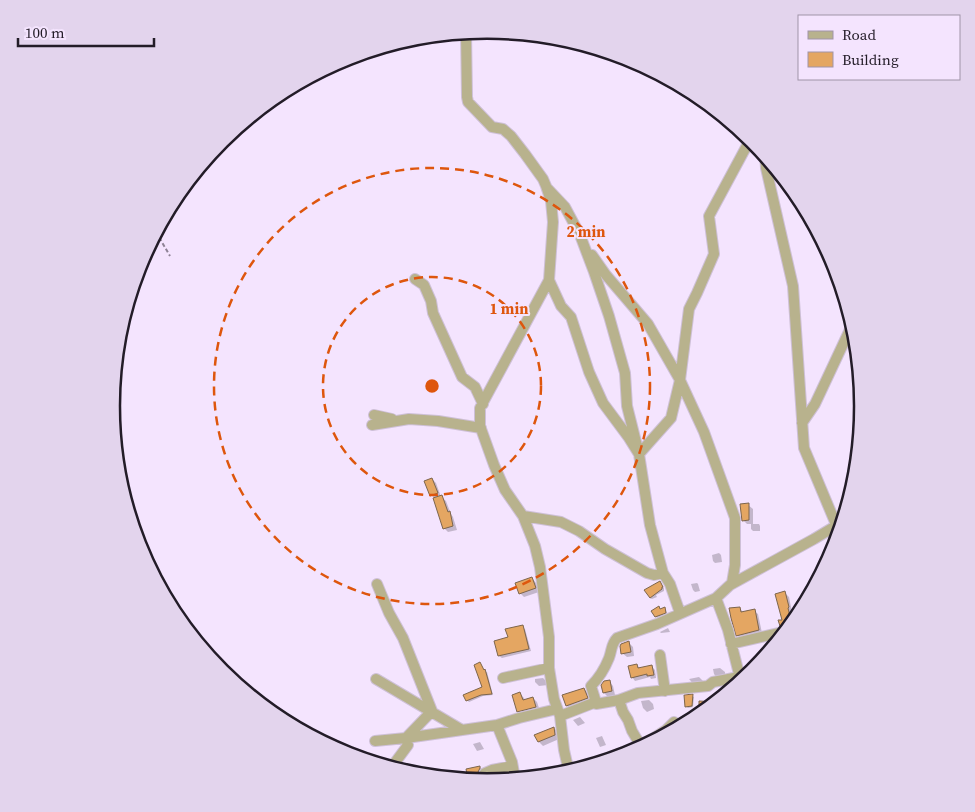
<svg xmlns="http://www.w3.org/2000/svg" width="975" height="812" font-family="'Source Serif 4',serif">
	<rect width="100%" height="100%" fill="#f4e4fe"/>
	<path fill="#0003" d="M432,479L436,483L441,497L446,501L451,514L453,517L457,530L448,532L444,528L435,498L431,495Z
		M748,505L753,509V524H759L760,526V531H753L751,529V524H747L743,520Z
		M719,553L721,555L722,562L715,563L713,561L712,555Z
		M532,578L536,583L539,592L524,597L520,593Z
		M697,583L698,584L700,591L695,592L693,590L691,584Z
		M661,584L664,588V591L656,595L657,597L652,599L650,598Z
		M784,592L789,597L794,622L789,629H785L781,625L783,620Z
		M665,608L666,610L667,614L658,618L656,617Z
		M740,608L743,613L754,611L758,614L762,633L741,638L738,635Z
		M522,627L525,629L531,651L502,658L499,656Z
		M668,628L670,632L661,633L660,632Z
		M629,643L633,647L634,656L627,657L622,653Z
		M637,665L640,669L651,666L655,670L656,678L651,679L650,677L635,681L632,677Z
		M720,668L725,672V677L718,679L714,674L713,669Z
		M484,671L487,672L493,695L483,696L469,702L467,700L483,688Z
		M699,677L703,681V684L694,685L690,680L689,679Z
		M543,678L547,682L548,685L539,686L535,682V679Z
		M609,681L613,686L615,695L608,697L604,693Z
		M734,686L735,687L729,692L727,690V688Z
		M584,689L587,692L590,701L570,709L567,706L564,696Z
		M520,694L524,698L525,700L533,698L537,702L540,711L522,715L518,711Z
		M692,696L694,697L693,707L688,708L686,706Z
		M713,698L720,699L705,712L713,703Z
		M649,700L653,704L654,709L647,712L643,708L641,701Z
		M580,717L585,723L578,726L573,720Z
		M554,728L558,732L559,739L543,746L539,742Z
		M602,736L606,745L600,747L596,738Z
		M480,742L484,749L477,751L473,744Z
		M585,760L587,762V767L580,769L579,761Z
		M480,767L483,770L482,781L469,780L467,770Z
		M446,775L449,778L437,777V776Z
		M503,776L505,779L499,780L498,778V777Z"/>
	<path fill="#e4a662" stroke="#7d654c" d="M432,478L438,493L430,496L424,481Z
		M442,495L448,512L450,511L453,526L443,529L433,498Z
		M749,503V520L742,521L740,504Z
		M532,577L536,588L519,594L515,583Z
		M660,581L663,587H662V589L650,598L644,590Z
		M785,591L789,607L788,608L792,625L791,626L786,624L780,626L778,620H782L775,594Z
		M659,606L660,609L665,607L666,613L655,617L651,611Z
		M740,607L741,612L755,609L759,630L736,636L731,618L729,608Z
		M523,625L529,649L498,656L494,641L508,637L505,629Z
		M629,641L631,652L621,654L620,646L621,644Z
		M480,662L484,670L485,669L492,694L481,695L466,701L463,695L482,687L474,665Z
		M637,664L638,668L652,665L654,675L647,676V674L631,678L628,666Z
		M610,680L612,691L603,693L601,685L604,681Z
		M584,688L588,698L566,706L562,695Z
		M520,692L523,700L533,697L536,707L517,712L512,695Z
		M693,694L692,706L685,707L684,695Z
		M699,701L717,702L699,717Z
		M554,727L555,735L538,742L534,735Z
		M480,766V768L478,772L481,781L468,780L466,769Z"/>
	<g fill="none" stroke-linecap="round" stroke-linejoin="round">
		<g stroke="#cec0d7" stroke-width="12">
			<path id="minor" d="M466,32L467,97L468,102L492,127L503,129L511,136L525,154L543,179L546,186L551,201L553,222L549,280L561,306L571,317L589,372L603,403L629,438L639,454L650,525L663,573L670,584L680,613
				M765,154L766,168L793,286L804,448L840,534
				M548,189L565,207L580,235L594,272L609,316L625,373L627,406L639,454L671,418L680,380L689,309L697,293L714,254L709,216L751,138
				M592,255L606,275L648,324L680,380L704,432L735,518V565L732,583L730,585L716,598L657,624L617,638C611,644 612,650 609,658C605,668 599,678 591,686L596,702
				M415,279L424,285L431,301L433,313L462,377L475,387L483,404
				M549,280L480,408V426L494,465L505,490L523,516L535,546L540,567L549,637V668L554,699L560,716L564,750L569,772
				M374,415L392,419
				M802,423L815,404L853,323
				M372,425L409,419L438,421L481,428
				M523,516L561,522L579,531L605,549L647,573L654,575L663,573
				M730,585L814,539L844,521
				M716,598L728,630L741,682
				M731,644L787,631
				M660,655L665,691
				M503,678L549,668
				M376,679L462,730
				M619,700L623,712L628,720L632,731L638,741L640,747
				M560,716L596,702V704L619,700L638,693L708,686L713,682L739,677
				M497,725L512,762L514,773L518,779
				M375,741L406,738L432,711L403,638L389,613L377,584
				M612,759L640,747L666,730L674,722
				M391,768L408,745L406,738L497,725L519,718L557,709
				M488,782L485,773L492,770L512,766"/>
		</g>
		<path stroke="#8e8295" stroke-width="2" stroke-dasharray="4 2.5" stroke-linecap="butt" d="M156,232L170,256"/>
		<use href="#minor" stroke="#b8b28d" stroke-width="10"/>
	</g>
	<g fill="none" stroke="#de560d" stroke-width="2.5" stroke-dasharray="9 6">
		<circle cx="432" cy="386" r="109"/>
		<circle cx="432" cy="386" r="218"/>
	</g>
	<path d="M0 0H975V812H0ZM120 406a367 367 0 1 1 734 0a367 367 0 1 1-734 0Z" fill="#e3d4ed" fill-rule="evenodd"/>
	<path fill="none" stroke="#231c28" stroke-width="2.5" d="M120 406a367 367 0 1 1 734 0a367 367 0 1 1-734 0Z"/>
	<circle cx="432" cy="386" r="8" fill="#de560d" stroke="#f4e4fe" stroke-width="2.5"/>
	<g font-size="15" text-anchor="middle" font-weight="bold" fill="#de560d" stroke="#f4e4fe" stroke-width="4" stroke-linejoin="round" paint-order="stroke">
		<text x="586" y="237">2 min</text>
		<text x="509" y="314">1 min</text>
	</g>
	<rect x="798" y="15" width="162" height="65" fill="#f4e4fe" stroke="#a094a8"/>
	<rect x="808" y="31" width="25" height="8" fill="#b8b28d" stroke="#a094a8"/>
	<text x="842" y="40" font-size="15" fill="#231c28">Road</text>
	<rect x="808" y="52" width="25" height="15" fill="#e4a662" stroke="#a094a8"/>
	<text x="842" y="65" font-size="15" fill="#231c28">Building</text>
	<path d="M18 38v8h136v-8" fill="none" stroke="#231c28" stroke-width="2.5"/>
	<text x="25" y="38" font-size="15" fill="#231c28" stroke="#f4e4fe" stroke-width="4" paint-order="stroke">100 m</text>
</svg>
